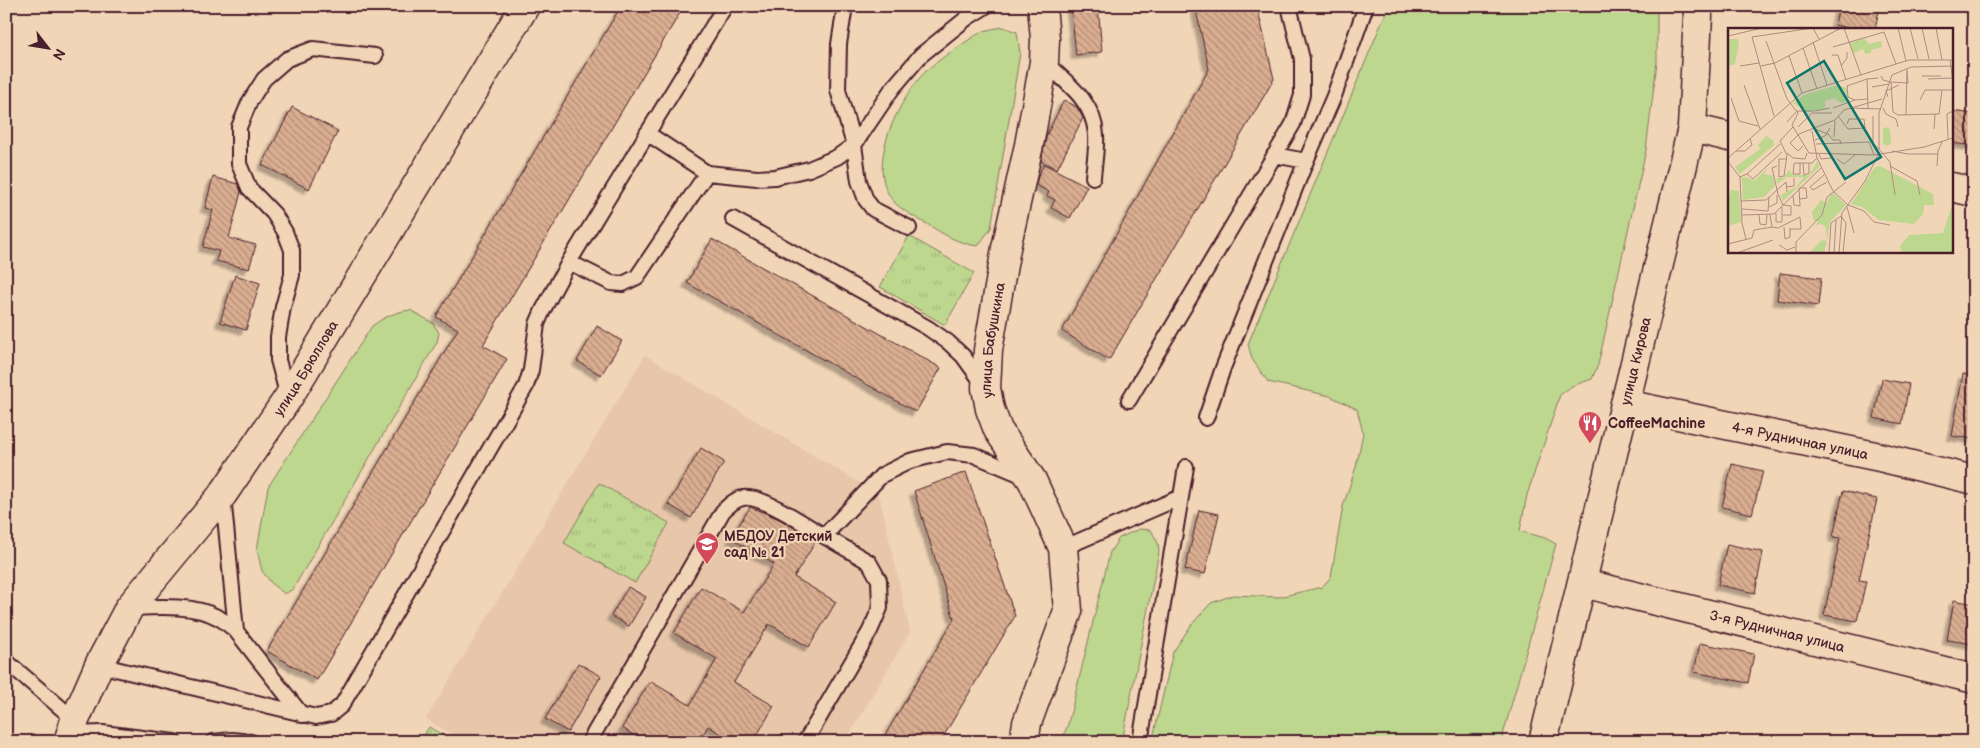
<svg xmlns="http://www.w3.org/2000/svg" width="1980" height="748" font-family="'Balsamiq Sans',sans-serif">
	<defs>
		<pattern id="park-tufts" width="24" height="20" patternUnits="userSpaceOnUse" patternTransform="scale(1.25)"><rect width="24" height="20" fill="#bdd78f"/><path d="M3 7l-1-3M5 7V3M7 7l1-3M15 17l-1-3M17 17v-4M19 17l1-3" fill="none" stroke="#a4b87c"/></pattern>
		<pattern id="building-back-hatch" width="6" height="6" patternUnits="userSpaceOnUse" patternTransform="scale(1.25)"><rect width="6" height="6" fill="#daae91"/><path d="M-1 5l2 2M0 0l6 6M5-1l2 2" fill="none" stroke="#b38d77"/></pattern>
		<filter id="shadow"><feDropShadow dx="-4.5" dy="4.5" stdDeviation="1" flood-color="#0004"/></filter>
	</defs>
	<rect width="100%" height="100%" fill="#f1d5b7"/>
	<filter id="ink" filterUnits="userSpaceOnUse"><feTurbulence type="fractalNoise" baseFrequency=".02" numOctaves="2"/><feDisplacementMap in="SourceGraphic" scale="10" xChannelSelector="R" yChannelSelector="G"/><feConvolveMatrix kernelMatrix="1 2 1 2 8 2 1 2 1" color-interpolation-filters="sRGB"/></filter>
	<g filter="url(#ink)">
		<path fill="#e7c6a9" d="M645,355L868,488L880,498L910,632L845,742H466L426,719Z"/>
		<path fill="#bdd78f" stroke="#847b5d" d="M1391,6H1657V62L1646,150L1598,365L1592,379L1572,386L1560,395L1527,495L1520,531L1545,538L1556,544L1501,742H1152L1173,652L1192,624L1211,603L1233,595L1279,597L1322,587L1331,577L1343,506L1356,467L1363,433L1357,409L1330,396L1268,382L1252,359L1248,344L1384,17Z
			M1003,27L1017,32L1020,53L991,228L978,246C959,244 943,234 927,224C916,218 903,211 895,203C862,168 900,97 927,70C934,63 976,34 984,31C990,29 997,28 1003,27Z
			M410,310L433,323L439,333L437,342L293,589L285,594L273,585L262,571L257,550L268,487L372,326C384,317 395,312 410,310Z
			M1139,529L1151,530L1158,543L1159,552L1122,742H1061L1068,724L1110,552L1119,538Z"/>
		<path fill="url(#park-tufts)" stroke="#847b5d" d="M909,236L974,273L945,325L880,287Z
			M599,483L669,523L635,583L564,543Z
			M429,727L454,742H420Z"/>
		<path fill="url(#building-back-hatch)" stroke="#4a1f2b" filter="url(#shadow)" d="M621,6H684L483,345L507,359L317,680L267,651L458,329L436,317Z
			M1071,6H1098L1102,52L1076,55Z
			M1195,6H1257L1274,79L1109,360L1062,331L1209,69Z
			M1839,6H1880L1875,29H1853L1835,25Z
			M1064,100L1077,107L1083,118L1057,169L1041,161L1047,134Z
			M292,107L338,131L309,189L262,165Z
			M1951,111L1974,114V146L1951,143Z
			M1044,164L1087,186L1070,218L1051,208L1055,200L1047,196L1049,192L1036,185L1038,176Z
			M213,177L238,184L241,192L229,238L256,245L249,269L216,261L219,251L203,247L213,210L205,208Z
			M712,239L941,368L916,412L687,283Z
			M1780,273L1821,278L1818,306L1777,300Z
			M235,275L260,283L246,330L220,322Z
			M597,326L622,341L601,375L577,361Z
			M1963,374L1974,375V439L1952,436Z
			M1882,379L1909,384L1902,424L1874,418Z
			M701,448L724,462L691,518L668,504Z
			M1732,464L1763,471L1752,514L1722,507Z
			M966,472L1015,616L940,742H881L954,619L914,491Z
			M1843,491L1877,499L1859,580L1866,581L1857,621L1824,615L1840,538L1833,537Z
			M750,507L780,519L816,541L794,577L836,602L809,647L769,624L734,682L774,706L753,742H735L708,726L699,742H645L622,728L650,681L690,705L717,659L674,633L701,587L744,612L774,564L731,538Z
			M1199,510L1219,514L1205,574L1185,570Z
			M1727,544L1763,552L1755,593L1718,585Z
			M628,587L646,597L629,626L611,616Z
			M1954,600L1974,604V644L1947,640Z
			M1700,643L1754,654L1748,683L1694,672Z
			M578,663L601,676L568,732L545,719Z"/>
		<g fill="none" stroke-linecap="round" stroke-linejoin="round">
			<g stroke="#4a1f2b" stroke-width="18">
				<path id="service" d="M845,6L839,44L838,90L854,145L859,181L866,200L873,209L909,228
					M1044,62C1067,83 1094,101 1096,135C1097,149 1094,164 1093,177
					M647,133L707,173
					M1274,155L1306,161L1334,96L1366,6
					M733,219L928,328L948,342L963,356L984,385
					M569,262L611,283L623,284L637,277L707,173L757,178L775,177L809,169L837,157L854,145L892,89L921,55L967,18L986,6
					M288,397L278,360V337L283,307L292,275V250L285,232L274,214L249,188L239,164V127L250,101L264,79L287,59L313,49L375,56
					M1129,400L1293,124L1302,95V59L1289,6
					M1206,418L1223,368L1306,161
					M223,495L236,631L302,715
					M1063,548L1181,497
					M130,608C156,607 193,604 217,617C224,620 230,626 236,631
					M6,661L75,720
					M99,665L316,717L331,714L342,705L526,386L531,370L537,324L543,310L569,262L725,6
					M70,734L103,733L174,742
					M213,742L232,740L251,742
					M589,742L723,511C728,506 735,499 743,498C761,494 807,526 824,536L882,475L910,461L947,452L974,455L1024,476
					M805,742L870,631L880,608L879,580L869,562L824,536
					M1140,742L1186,467"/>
			</g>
			<g stroke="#4a1f2b" stroke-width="31">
				<g id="minor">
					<path d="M1692,128L1729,137"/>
					<path d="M1951,187L1974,192"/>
					<path id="s1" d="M1625,404L1875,456L1974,480"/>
					<path id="s2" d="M1582,583L1974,679"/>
					<path id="s3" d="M68,742L75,720L99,665L129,608L223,494L288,398L525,6"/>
					<path id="s4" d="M1024,742L1027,723L1068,611L1063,548L1032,480L998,430L990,409L986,388L988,350L1006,248L1029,145L1044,62L1045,39L1042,6"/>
				</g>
			</g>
			<g stroke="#4a1f2b" stroke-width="31">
				<g id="primary">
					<path id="s5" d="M1543,742L1692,128L1698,16L1697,6"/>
				</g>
			</g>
			<use href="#service" stroke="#f1d5b7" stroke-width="14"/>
			<use href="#minor" stroke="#f1d5b7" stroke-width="28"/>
			<use href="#primary" stroke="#f1d5b7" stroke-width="28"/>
		</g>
	</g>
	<defs>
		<g id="restaurant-pin" transform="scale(1.25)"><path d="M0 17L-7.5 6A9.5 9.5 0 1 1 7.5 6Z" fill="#d1495b" stroke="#f1d5b7"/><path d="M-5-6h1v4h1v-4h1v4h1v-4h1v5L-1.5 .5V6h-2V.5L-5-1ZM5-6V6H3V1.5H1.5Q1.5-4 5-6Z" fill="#fff"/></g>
		<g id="school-pin" transform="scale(1.25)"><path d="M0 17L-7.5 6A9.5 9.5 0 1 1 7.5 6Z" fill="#d1495b" stroke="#f1d5b7"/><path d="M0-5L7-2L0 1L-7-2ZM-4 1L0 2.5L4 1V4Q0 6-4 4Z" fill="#fff"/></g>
	</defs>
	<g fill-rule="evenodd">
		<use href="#restaurant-pin" x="1590" y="423"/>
		<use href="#school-pin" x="707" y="544"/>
	</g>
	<g text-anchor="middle" stroke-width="4.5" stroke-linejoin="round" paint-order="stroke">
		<g font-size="14" fill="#4a1f2b" stroke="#f1d5b7">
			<text dy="5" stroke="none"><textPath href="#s4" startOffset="429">улица Бабушкина</textPath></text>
			<text dy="5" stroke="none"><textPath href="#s5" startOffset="392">улица Кирова</textPath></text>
			<text dy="5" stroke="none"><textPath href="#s3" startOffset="446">улица Брюллова</textPath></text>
			<text dy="5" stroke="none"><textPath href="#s1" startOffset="179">4-я Рудничная улица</textPath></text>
			<text dy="5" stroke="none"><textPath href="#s2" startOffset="201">3-я Рудничная улица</textPath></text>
		</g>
		<g font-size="14" font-weight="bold" fill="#4a1f2b" stroke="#f1d5b7" text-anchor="start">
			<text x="1608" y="428">CoffeeMachine</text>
			<text x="724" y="541">МБДОУ Детский<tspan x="724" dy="16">сад № 21</tspan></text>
		</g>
	</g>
	<g transform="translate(1728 28)">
		<rect width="225" height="225" fill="#f1d5b7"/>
		<path d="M136,10L141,16L153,13L154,19L143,22V25L137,26L135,21L126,25L122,15ZM110,57L118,60L121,73L113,75L106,70L97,73V81L78,84L65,75L76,67ZM158,99L162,101L163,116L159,118L155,116V101ZM38,108L45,112L46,117L12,146L7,139L32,121L30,117ZM90,133L91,139L55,173L53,167L68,159L76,149H59L49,156V150H55L61,142L65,147H81ZM41,139L36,146L45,148L47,158L36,169L15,172L14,150L19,149L26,153Z" fill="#bdd78f"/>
		<path d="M0,11H10L11,16L7,36L0,38ZM3,162L11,163L13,194L0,198V171ZM104,164L118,177L102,194L99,212L98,200L94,196L88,197ZM225,174V225H174L172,218L181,207L215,205ZM94,212L99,213L96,225H81Z" fill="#bdd78f"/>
		<path d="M152,138L205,166L206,177H196L195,186L186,196L151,192L134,179L123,176L147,139ZM93,172L107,179L94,193H86L84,184Z" fill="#bdd78f"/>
		<path fill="none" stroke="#ae8c7f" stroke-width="1" d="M116,0L133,47M170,0L178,33M182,0L190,31M194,0L201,31M208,0L214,32M0,8L34,0M38,13L59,71L70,85L64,97L81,125L146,127L196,119L225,110M85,14L99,57M105,19L156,4L168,36M75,20L89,61M104,27H110L118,52M61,28L74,65M222,32L225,54M12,38L31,35M33,38L47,35L113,0M113,38L119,30V24M153,48L155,52L163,54L165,84M194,48H213M200,51L224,50M163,54L180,55L179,43M16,57L32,101M144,59L161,56M160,69L158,63L171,57M3,70L11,93L30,98M127,72L120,69L119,58L139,51M192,72L197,62H225M105,80L127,72L140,71M122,80L153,81M155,80L158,86L168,91L170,99M140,81L139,51L150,50M87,83L102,80M165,84L170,87L211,86L214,62M178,87L179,41M46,88L24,9L85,0L91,11M110,88L120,101L137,100L136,91H121L119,96M145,88V116L151,121M59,94L69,83H86M70,99L84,85H104M87,101L100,106L105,112H112L113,116M206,101L207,86M84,103L89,130L105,163L120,177L136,183L146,194L162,197M106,109L107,93M220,111L219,86L225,83M87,112L97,108L102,100M88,116L141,114L146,127M75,118L70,123L62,115L71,106L107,92L116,82L154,71M8,123H17L24,117L22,111M164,123L180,126H210M59,125L65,130L77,131L79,125M91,126L93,131L103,130M0,130L74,65L181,32H225M58,131H51V149L56,148L59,127L52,113L65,99M109,131L116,136L128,126M0,134L12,149L14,195L18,211M72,135V146H65L66,136L67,135H84L89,130M75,135L76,147L81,145V135M49,138L44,140L50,166L55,177L63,178V187H55M162,138L189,153L192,167M209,138L210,123L214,114M19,146L25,151L54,124M96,147L82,159L85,162L99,154M12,149L19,146L52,116M59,159L66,158V150M65,167L66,177L72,178L71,160H78L79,170L72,171M167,167L162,134L151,121V85L164,47L183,39L225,38M13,173L38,172L58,154L59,164M41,179L49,175V167M119,179L126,205M14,181L40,183L41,169M48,185V194H54V179M14,187L46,186L93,140M31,187L32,196L38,197L39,187M42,187L44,199L50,200L72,189L73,201H62M56,199L57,211L62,209V200M0,216L24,210L26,202L44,199M51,217L59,222L67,219M9,225L45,212M68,225V214L94,187L99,169L118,154M101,225L103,195L113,188L118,195L115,225M106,225L108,192M111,225L114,185L137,153L150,127"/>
		<path fill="#0f766e" fill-opacity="0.15" stroke="#0f766e" stroke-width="2.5" d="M96,33L153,129L117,151L59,55Z"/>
		<rect width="225" height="225" fill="none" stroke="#4a1f2b" stroke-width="2.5"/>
	</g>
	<rect width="1980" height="748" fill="none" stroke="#f1d5b7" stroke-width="25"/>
	<rect x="12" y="12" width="1955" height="723" fill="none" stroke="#4a1f2b" stroke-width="2" filter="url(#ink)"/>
	<g transform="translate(48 48) rotate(121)" stroke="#f1d5b7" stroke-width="4" paint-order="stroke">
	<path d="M0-4L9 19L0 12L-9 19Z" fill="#4a1f2b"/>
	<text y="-8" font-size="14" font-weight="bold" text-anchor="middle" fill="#4a1f2b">N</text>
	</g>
</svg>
